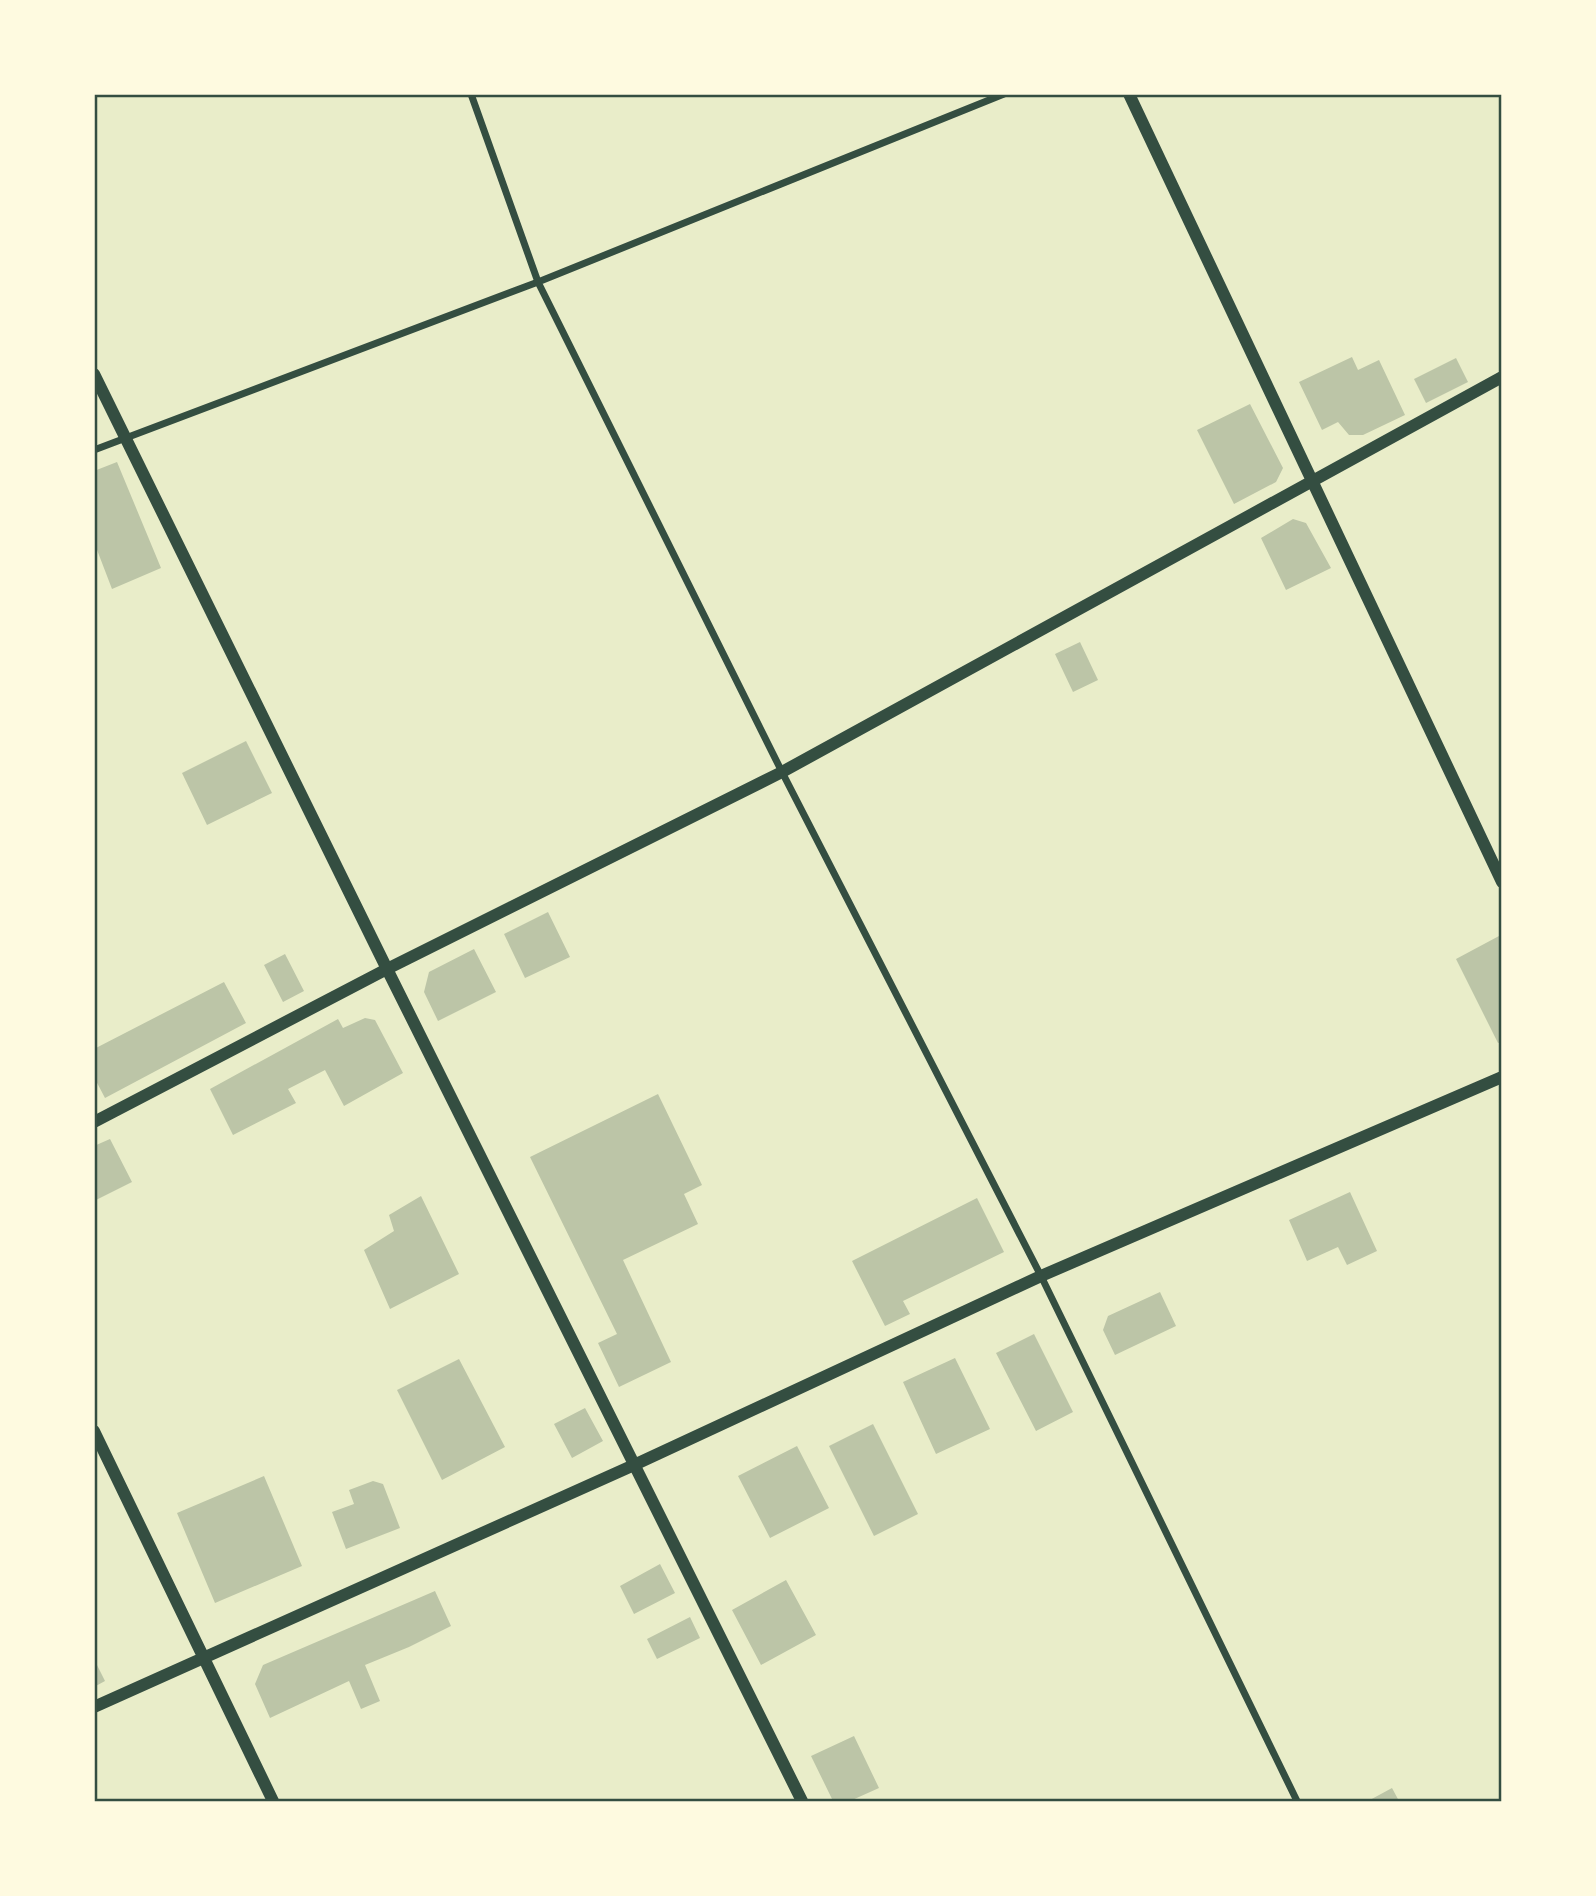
<svg xmlns="http://www.w3.org/2000/svg" width="1596" height="1896" font-family="'Alegreya Sans',sans-serif">
	<rect width="100%" height="100%" fill="#e9edc9"/>
	<path fill="#bcc5a7" d="M1352,357L1358,370L1379,360L1405,415L1363,435H1349L1338,422L1322,430L1299,382Z
		M1456,358L1468,382L1426,403L1414,379Z
		M1250,404L1283,468L1276,482L1234,504L1197,430Z
		M117,462L161,568L112,589L94,542V471Z
		M1293,519L1306,523L1331,568L1286,590L1261,538Z
		M1080,642L1098,680L1073,692L1055,654Z
		M246,741L272,793L207,825L182,773Z
		M548,912L570,957L525,978L504,934Z
		M1499,936L1502,941V1042L1498,1043L1456,959Z
		M474,949L496,992L438,1021L424,992L429,972Z
		M285,954L304,991L283,1002L264,965Z
		M224,982L246,1023L105,1098L94,1077V1049Z
		M365,1018L375,1020L403,1073L344,1106L325,1070L288,1089L296,1103L233,1135L210,1089L338,1019L343,1028Z
		M658,1094L702,1185L684,1194L698,1224L623,1260L671,1362L619,1387L598,1343L617,1334L530,1157Z
		M110,1139L132,1182L94,1201V1146Z
		M1350,1192L1377,1251L1347,1265L1338,1247L1307,1261L1289,1220Z
		M421,1196L459,1274L390,1309L364,1250L394,1231L389,1215Z
		M977,1198L1004,1252L903,1301L910,1314L885,1326L852,1261Z
		M1160,1292L1176,1326L1115,1355L1103,1330L1108,1316Z
		M1034,1334L1073,1412L1036,1431L996,1353Z
		M955,1358L990,1429L936,1454L903,1382Z
		M459,1359L505,1447L442,1480L397,1390Z
		M585,1408L603,1441L572,1458L554,1424Z
		M873,1424L918,1514L874,1536L829,1446Z
		M797,1446L829,1508L770,1538L738,1476Z
		M264,1476L302,1566L215,1603L177,1513Z
		M373,1481L383,1484L400,1528L346,1549L332,1512L354,1504L349,1490Z
		M660,1564L675,1593L634,1614L620,1586Z
		M786,1580L816,1635L761,1665L732,1610Z
		M435,1591L451,1626L409,1647L365,1665L380,1701L361,1709L349,1681L270,1718L255,1684L263,1665Z
		M690,1617L700,1638L657,1659L647,1639Z
		M94,1659L105,1681L94,1687Z
		M854,1736L879,1788L850,1801H833L811,1756Z
		M1392,1788L1399,1801H1368Z"/>
	<g fill="none" stroke-linecap="round" stroke-linejoin="round">
		<path stroke="#344e41" stroke-width="7" d="M471,94L538,282L782,772L1041,1276L1297,1801
			M94,450L538,282L1004,94"/>
		<path stroke="#344e41" stroke-width="12" d="M1129,94L1502,882
			M94,374L387,969L802,1801
			M94,1122L387,969L782,772L1502,377
			M94,1431L273,1801
			M94,1707L634,1465L1041,1276L1502,1077"/>
	</g>
	<rect width="1596" height="1896" fill="none" stroke="#fefae0" stroke-width="192"/>
	<rect x="96" y="96" width="1404" height="1704" fill="none" stroke="#344e41" stroke-width="2.5"/>
</svg>
